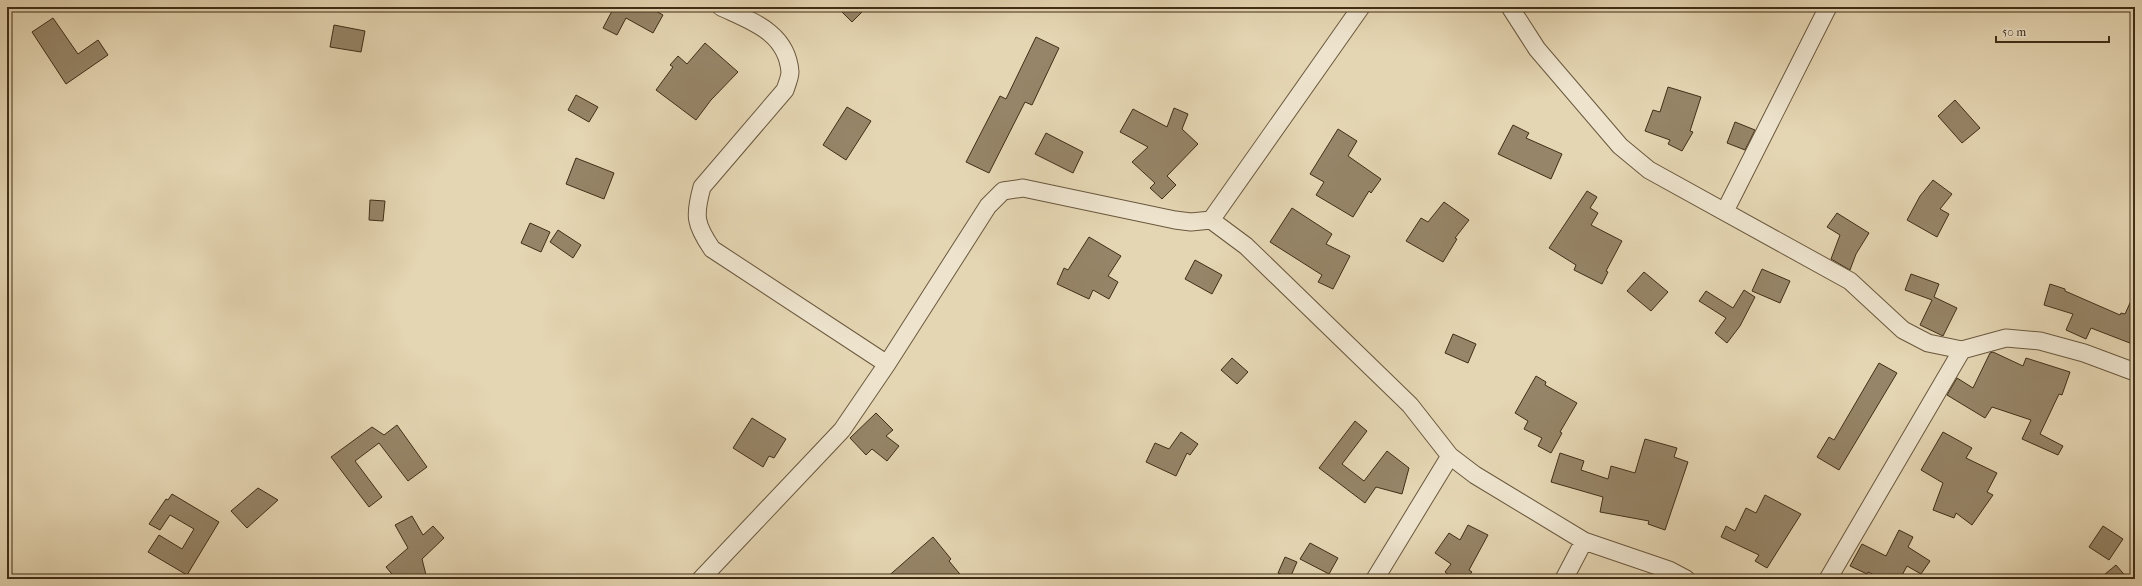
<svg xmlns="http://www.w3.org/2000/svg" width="2142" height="586" font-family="'IM FELL French Canon',serif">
	<rect width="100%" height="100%" fill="#e5d6b3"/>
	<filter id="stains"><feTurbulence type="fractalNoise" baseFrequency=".005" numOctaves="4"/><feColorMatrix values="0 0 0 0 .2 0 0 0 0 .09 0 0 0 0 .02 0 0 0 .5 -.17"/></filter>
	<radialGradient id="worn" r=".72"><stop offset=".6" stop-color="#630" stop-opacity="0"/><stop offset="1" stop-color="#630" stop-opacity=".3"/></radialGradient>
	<path fill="#968568" stroke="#412e17" d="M606,7H649L663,15L653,33L626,18L617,35L603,28L612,11Z
		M837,7H867L852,22Z
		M53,18L78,54L98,40L108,55L66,84L32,32Z
		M334,25L365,31L361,52L330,47Z
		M1036,37L1059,48L1032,105L1025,102L989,173L966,162L1000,96L1006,99Z
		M705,43L738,72L711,100L696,120L656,90L673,67L670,65L678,56L687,64Z
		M1668,87L1701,97L1690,131L1693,132L1682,151L1668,144L1670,140L1645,131L1653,110L1660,112Z
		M576,95L598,107L589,122L568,110Z
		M1955,100L1980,128L1962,143L1938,116Z
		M847,107L871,121L846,160L823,145Z
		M1174,108L1188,114L1182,129L1198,144L1167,176L1176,185L1162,199L1150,188L1155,183L1132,162L1148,147L1120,132L1133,109L1167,127Z
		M1735,122L1755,130L1745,150L1727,143Z
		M1513,125L1529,133L1526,138L1562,154L1551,179L1498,154Z
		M1338,129L1357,141L1348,156L1381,179L1371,193L1369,191L1353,217L1316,195L1324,182L1310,174Z
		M1046,133L1083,152L1073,173L1035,154Z
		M576,158L614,173L604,199L566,184Z
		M1933,180L1952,194L1940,209L1949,214L1937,237L1907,220L1920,196Z
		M1587,191L1597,197L1590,208L1598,213L1591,225L1622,241L1606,271L1608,272L1602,284L1574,270L1576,265L1549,248Z
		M370,200L385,201L383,221L369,220Z
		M1444,202L1469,220L1455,238L1457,239L1443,262L1406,241L1421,218L1428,222Z
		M1292,208L1332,234L1326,244L1350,256L1333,289L1318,282L1322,275L1270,242Z
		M1837,213L1869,233L1856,254L1850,270L1831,259L1840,235L1827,227Z
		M530,223L550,232L541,252L521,243Z
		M558,230L581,245L573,258L550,242Z
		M1089,237L1121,256L1108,276L1118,282L1109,299L1093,290L1089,299L1057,284L1064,268L1068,270Z
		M1195,260L1222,275L1212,294L1185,279Z
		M1762,269L1790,281L1780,303L1752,291Z
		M1644,272L1668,292L1651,311L1627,291Z
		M1911,274L1939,284L1934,297L1957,308L1943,336L1920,325L1932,300L1905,290Z
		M2050,284L2065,289V291L2120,315L2121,313L2125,314L2135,292V345L2091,328L2086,339L2066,330L2073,314L2044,305Z
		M1744,290L1755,297L1740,326L1727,343L1715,333L1726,318L1699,301L1706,291L1733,308Z
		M1453,334L1476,344L1468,363L1445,353Z
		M1993,352L2023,366L2026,358L2070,372L2062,395L2059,394L2040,434L2063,446L2058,455L2022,439L2031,420L1992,407L1985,418L1947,395L1957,378L1973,388L1990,353Z
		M1232,358L1248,372L1237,384L1221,370Z
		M1879,363L1897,373L1839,470L1817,457L1829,437L1834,440Z
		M1536,376L1546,382L1545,385L1577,403L1560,432L1562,433L1551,453L1538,446L1542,438L1524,429L1528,421L1515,413Z
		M876,413L893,430L886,436L899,446L887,461L872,449L866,455L850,438Z
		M752,418L786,439L774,458L769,456L763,467L733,448Z
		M1355,421L1367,431L1342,464L1364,481L1387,451L1409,468L1402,494L1376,487L1365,503L1319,468Z
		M397,425L427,467L408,481L379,443L355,461L382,497L369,507L331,457L372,427L384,435Z
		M1181,432L1198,444L1190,455L1187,453L1176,476L1146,462L1155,443L1169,449Z
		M1943,432L1972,448L1966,458L1997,473L1987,492L1993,495L1972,525L1956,513L1954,518L1933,510L1943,483L1921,470Z
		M1645,439L1677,448L1674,457L1688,462L1665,530L1648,524L1649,521L1600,512L1603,497L1551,482L1560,453L1584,461L1581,470L1608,479L1611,466L1635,473Z
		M258,488L278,500L247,528L231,511Z
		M172,494L219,522L187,575L148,552L159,535L182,549L194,529L170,515L160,530L149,524L166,499L168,500Z
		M1765,495L1801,514L1767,568L1755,561L1759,555L1721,537L1726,526L1735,531L1746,508L1756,513Z
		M412,516L423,535L433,526L444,538L422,559L427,579H396L386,567L408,548L395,525Z
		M1468,525L1488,535L1469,570L1472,572L1466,579H1454L1445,572L1451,564L1435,553L1449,533L1460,540Z
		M2103,526L2123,539L2109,560L2089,547Z
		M1899,530L1913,537L1908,547L1930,561L1921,574L1907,566L1900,579H1882L1868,572L1867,574L1850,566L1862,544L1886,556Z
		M933,537L951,559L949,561L964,579H885Z
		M1310,543L1338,558L1329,574L1300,559Z
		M1285,557L1297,562L1290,578L1278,573Z
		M2116,565L2128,579H2099Z"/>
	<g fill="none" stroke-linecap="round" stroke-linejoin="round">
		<g stroke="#6a583e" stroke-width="19">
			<path id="minor" d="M721,7C751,21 787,32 790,72C790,77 787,84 785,90L702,187C694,216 695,224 712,249L887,364
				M1510,7L1537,49L1620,146L1649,170L1850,281L1903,330L1928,343L1962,350L2006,338L2040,341L2084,353L2135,372
				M1725,211L1828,7
				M1211,220L1361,7
				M701,579L842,430L887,364L988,206L1003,191L1023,188L1175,220L1191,222L1211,220L1246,246L1410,405L1450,456L1475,475L1584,541L1669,570L1686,579
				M1375,579L1450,456
				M1564,579L1584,541
				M1828,579L1962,350"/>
		</g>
		<use href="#minor" stroke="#eee4ce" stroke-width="17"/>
	</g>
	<rect width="2142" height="586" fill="none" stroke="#e5d6b3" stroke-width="24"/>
	<rect x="8" y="8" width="2126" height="570" fill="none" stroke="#412e17" stroke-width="2"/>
	<rect x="12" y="12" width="2118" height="562" fill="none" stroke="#412e17"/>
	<path d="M1996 36v6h113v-6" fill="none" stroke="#412e17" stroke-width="2"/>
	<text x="2002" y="36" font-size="12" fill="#412e17" stroke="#eee4ce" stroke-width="3" paint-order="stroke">50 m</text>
	<rect width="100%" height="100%" filter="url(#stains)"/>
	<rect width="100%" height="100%" fill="url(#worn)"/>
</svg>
